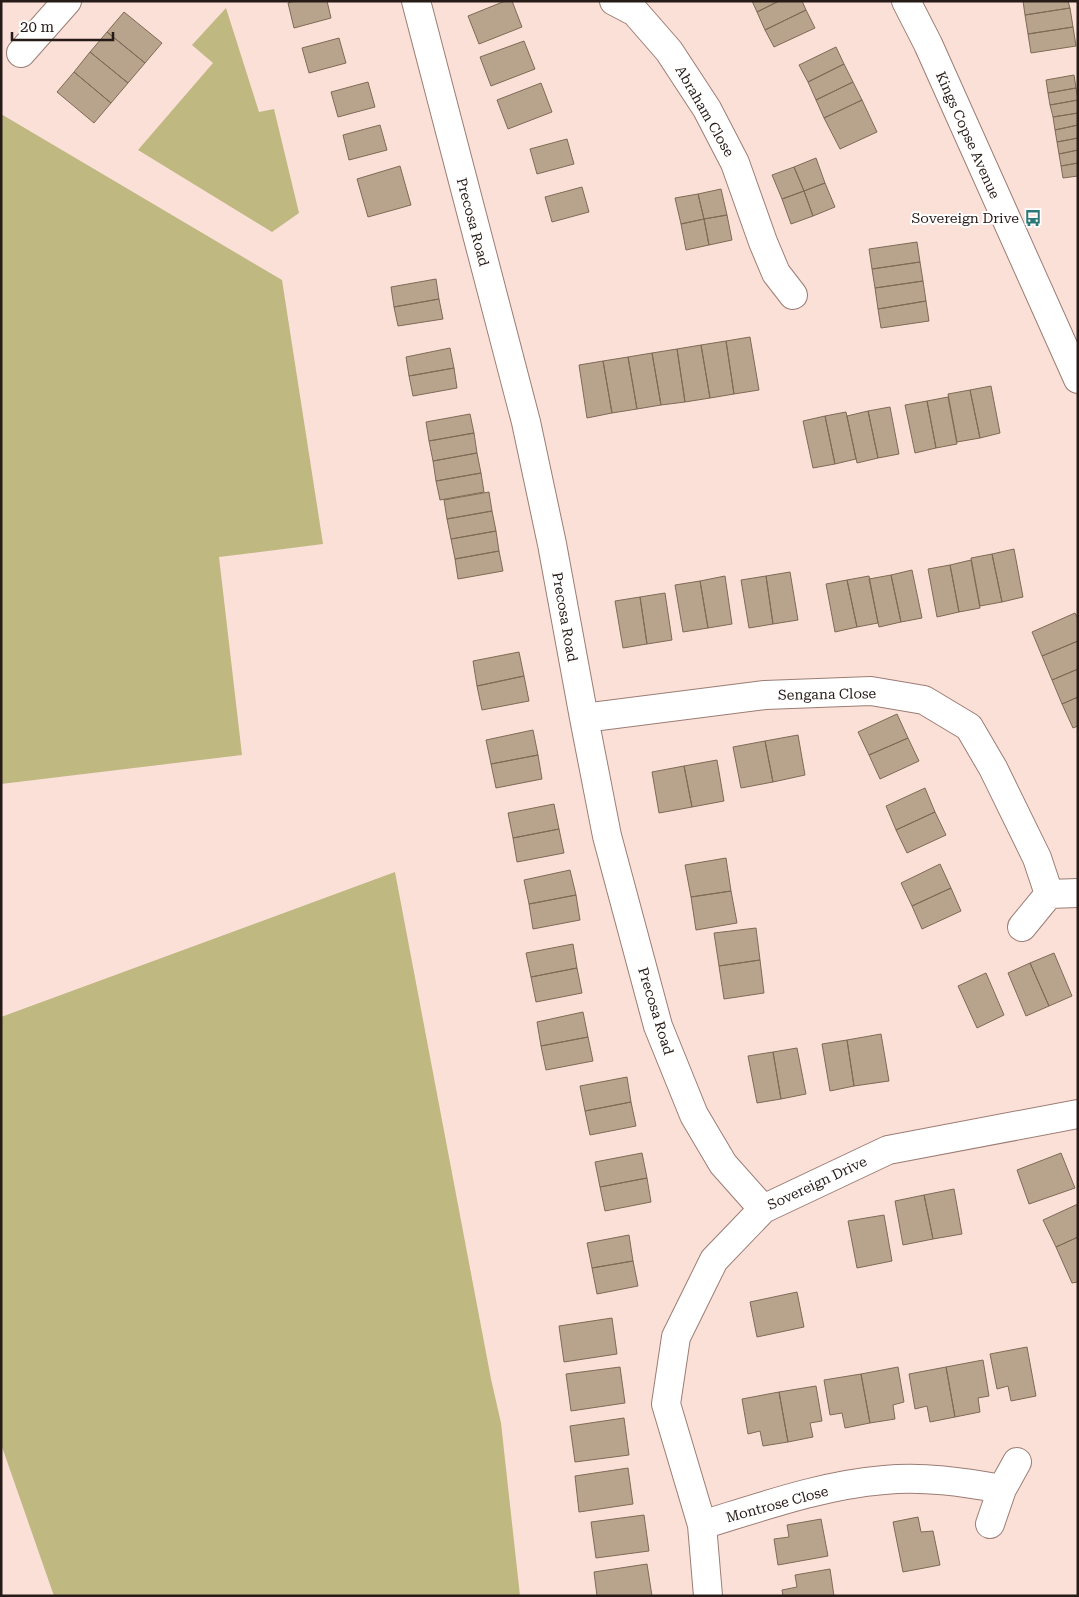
<svg xmlns="http://www.w3.org/2000/svg" width="1079" height="1597" font-family="'Roboto Serif',serif">
	<rect width="100%" height="100%" fill="#fbe0d8"/>
	<path fill="#bfb881" d="M226,8L259,112L274,109L299,213L272,232L138,150L213,63L192,45Z
		M1,114L282,280L323,544L219,557L242,755L1,784Z
		M395,872L491,1379L501,1423L520,1596H54L1,1444V1017Z"/>
	<path fill="#b8a38c" stroke="#7e6b55" d="M295,1H327L331,18L294,28L288,3Z
		M505,1H512L522,27L479,44L468,16Z
		M752,1H779L757,12Z
		M779,1H802L806,10L765,30L757,12Z
		M1023,1H1068L1070,8L1025,15Z
		M1070,8L1073,27L1028,34L1025,15Z
		M806,10L815,28L774,47L765,30Z
		M124,12L162,43L145,63L107,32Z
		M1073,27L1076,46L1031,53L1028,34Z
		M107,32L145,63L128,83L90,52Z
		M339,38L346,63L309,73L302,48Z
		M524,41L535,69L491,86L480,57Z
		M836,47L844,64L808,82L799,65Z
		M90,52L128,83L111,103L74,72Z
		M844,64L853,82L816,100L808,82Z
		M74,72L111,103L94,123L57,92Z
		M1074,75L1076,88L1048,93L1046,80Z
		M368,82L375,107L338,117L331,92Z
		M853,82L862,100L824,118L816,100Z
		M541,83L552,112L508,129L497,100Z
		M1076,88L1078,100L1050,105L1048,93Z
		M862,100L877,132L840,149L824,118Z
		M1078,100V113L1053,117L1050,105Z
		M1078,113V125L1055,130L1053,117Z
		M380,125L387,150L349,160L343,135Z
		M1078,125V138L1057,142L1055,130Z
		M1078,138V150L1059,154L1057,142Z
		M567,139L574,164L537,174L530,149Z
		M1078,150V163L1061,166L1059,154Z
		M816,158L825,183L804,191L794,167Z
		M1078,163V176L1063,178L1061,166Z
		M400,166L411,205L368,217L357,179Z
		M794,167L804,191L782,199L772,175Z
		M825,183L835,207L813,216L804,191Z
		M582,187L589,212L552,222L545,197Z
		M721,189L727,215L704,219L698,194Z
		M804,191L813,216L791,224L782,199Z
		M698,194L704,219L681,224L675,198Z
		M727,215L732,240L709,245L704,219Z
		M704,219L709,245L686,250L681,224Z
		M917,242L920,262L872,269L869,249Z
		M920,262L923,281L875,288L872,269Z
		M436,279L439,299L394,307L391,287Z
		M923,281L926,301L878,309L875,288Z
		M439,299L443,319L398,326L394,307Z
		M926,301L929,321L881,328L878,309Z
		M750,337L759,390L734,394L726,341Z
		M726,341L734,394L710,398L701,345Z
		M701,345L710,398L685,402L677,349Z
		M450,348L454,368L409,376L406,357Z
		M677,349L685,402L661,405L652,353Z
		M652,353L661,405L637,409L628,357Z
		M628,357L637,409L612,413L603,361Z
		M603,361L612,413L587,418L579,365Z
		M454,368L457,388L413,396L409,376Z
		M991,386L1000,433L980,438L970,390Z
		M970,390L980,438L957,442L948,394Z
		M948,397L957,444L936,448L927,401Z
		M927,401L936,448L915,453L905,405Z
		M890,407L899,454L878,458L868,411Z
		M868,411L878,458L857,463L847,416Z
		M846,412L856,459L835,464L825,416Z
		M470,414L474,433L429,441L426,422Z
		M825,416L835,464L813,468L803,421Z
		M474,433L477,453L433,461L429,441Z
		M477,453L481,473L436,481L433,461Z
		M481,473L484,492L440,500L436,481Z
		M489,492L492,511L447,519L444,500Z
		M492,511L496,531L451,539L447,519Z
		M496,531L499,551L455,559L451,539Z
		M1014,549L1023,597L1002,602L992,554Z
		M499,551L503,571L458,579L455,559Z
		M992,554L1002,602L980,606L971,558Z
		M971,560L980,608L959,612L950,565Z
		M950,565L959,612L937,617L928,569Z
		M912,570L922,618L901,622L891,575Z
		M790,572L798,620L773,624L766,576Z
		M891,575L901,622L879,627L869,579Z
		M725,576L732,624L708,628L700,581Z
		M766,576L773,624L749,628L741,580Z
		M869,576L878,623L857,627L847,580Z
		M847,580L857,627L835,632L826,584Z
		M700,581L708,628L683,632L675,585Z
		M665,593L672,640L647,644L640,597Z
		M640,597L647,644L623,648L615,601Z
		M1075,613L1078,619V641L1042,656L1032,632Z
		M1078,641V669L1052,680L1042,656Z
		M519,652L524,676L477,686L473,661Z
		M1078,669V697L1062,704L1052,680Z
		M524,676L529,701L482,710L477,686Z
		M1078,697V726L1073,728L1062,704Z
		M897,714L908,738L869,755L858,732Z
		M533,730L538,755L491,764L486,740Z
		M798,735L805,775L773,782L765,741Z
		M908,738L919,761L880,779L869,755Z
		M765,741L773,782L741,788L733,747Z
		M538,755L542,779L496,788L491,764Z
		M717,760L724,801L692,807L684,766Z
		M684,766L692,807L659,813L652,772Z
		M925,788L935,812L896,830L886,806Z
		M554,804L559,829L513,838L508,813Z
		M935,812L946,835L907,853L896,830Z
		M559,829L564,853L517,862L513,838Z
		M726,858L731,891L691,897L685,865Z
		M940,864L951,888L912,906L901,883Z
		M570,870L576,895L529,904L524,880Z
		M951,888L961,911L922,929L912,906Z
		M731,891L737,923L696,930L691,897Z
		M576,895L580,920L533,929L529,904Z
		M756,928L760,960L719,966L714,933Z
		M573,944L577,968L531,977L526,953Z
		M1054,953L1072,996L1049,1006L1030,963Z
		M760,960L764,993L724,999L719,966Z
		M1030,963L1049,1006L1026,1016L1008,973Z
		M577,968L582,993L536,1002L531,977Z
		M986,973L1004,1015L977,1028L958,986Z
		M583,1012L588,1037L541,1046L537,1022Z
		M881,1034L889,1081L854,1086L847,1040Z
		M588,1037L593,1061L546,1070L541,1046Z
		M847,1040L854,1086L830,1091L822,1044Z
		M797,1048L806,1094L781,1099L773,1052Z
		M773,1052L781,1099L757,1103L748,1056Z
		M627,1077L631,1102L585,1111L580,1086Z
		M631,1102L636,1126L590,1135L585,1111Z
		M642,1153L647,1178L600,1187L595,1162Z
		M1061,1153L1075,1188L1029,1204L1017,1170Z
		M647,1178L651,1202L605,1211L600,1187Z
		M954,1189L962,1234L933,1239L924,1195Z
		M924,1195L933,1239L903,1245L895,1201Z
		M1078,1204V1237L1056,1247L1043,1220Z
		M884,1215L892,1261L857,1268L848,1221Z
		M629,1235L633,1261L592,1268L587,1243Z
		M1078,1237V1282L1072,1283L1056,1247Z
		M633,1261L638,1286L597,1294L592,1268Z
		M797,1292L804,1327L757,1337L750,1302Z
		M612,1318L617,1354L564,1362L559,1326Z
		M1027,1347L1036,1396L1011,1401L1008,1386L997,1389L990,1354Z
		M983,1360L989,1396L978,1398L980,1412L955,1417L946,1367Z
		M620,1367L625,1403L571,1411L566,1374Z
		M898,1367L904,1402L893,1405L895,1419L870,1423L861,1374Z
		M946,1367L955,1417L930,1422L927,1406L915,1409L909,1374Z
		M861,1374L870,1423L845,1428L842,1413L830,1415L824,1380Z
		M816,1386L822,1421L810,1423L813,1437L788,1442L779,1392Z
		M779,1392L788,1442L763,1446L760,1431L748,1434L742,1399Z
		M624,1418L629,1455L575,1462L570,1426Z
		M628,1468L633,1504L579,1512L575,1476Z
		M644,1515L649,1551L596,1558L591,1522Z
		M918,1517L921,1532L933,1531L940,1565L903,1572L893,1522Z
		M821,1519L828,1556L778,1565L774,1539L789,1537L787,1525Z
		M647,1564L652,1596H597L594,1572Z
		M830,1569L834,1596H783L782,1590L797,1587L795,1575Z"/>
	<g fill="none" stroke-linecap="round" stroke-linejoin="round">
		<g stroke="#9c7d74" stroke-width="30">
			<path id="minor" d="M416,1L526,422L552,544L584,718L607,836L658,1026L694,1115L723,1164L763,1209
				M614,1L635,12L669,51L707,109L735,163L763,242L776,273L793,295
				M906,1L928,44L1078,379
				M21,53L67,1
				M584,718L765,695L871,691L924,700L969,727L993,768L1037,858L1049,894L1022,927
				M1049,894L1078,893
				M990,1524L1002,1489L1017,1462
				M702,1525C761,1507 822,1485 884,1480C923,1476 963,1482 1002,1489
				M708,1596L702,1525L666,1404L676,1337L714,1260L763,1209L888,1150L1078,1114"/>
		</g>
		<use href="#minor" stroke="#fff" stroke-width="28"/>
	</g>
	<defs>
		<g id="bus-bare" transform="scale(1.35)"><path d="M-5-6H5V4H4V6H2V4H-2V6H-4V4H-5ZM-3.5-4V0h7V-4ZM-3.5 1.2v1.5H-2V1.2ZM2 1.2v1.5H3.5V1.2Z" fill="#2d7779" stroke="#fff" stroke-width="2.5" paint-order="stroke"/></g>
	</defs>
	<g fill-rule="evenodd">
		<use href="#bus-bare" x="1033" y="218"/>
	</g>
	<g text-anchor="middle" stroke-width="4" stroke-linejoin="round" paint-order="stroke">
		<g font-size="14" fill="#271b18" stroke="#fff">
			<text transform="translate(705 111) rotate(60)" y="5">Abraham Close</text>
			<text transform="translate(968 135) rotate(66)" y="5">Kings Copse Avenue</text>
			<text transform="translate(473 222) rotate(75)" y="5">Precosa Road</text>
			<text transform="translate(565 617) rotate(80)" y="5">Precosa Road</text>
			<text transform="translate(827 694) rotate(-1)" y="5">Sengana Close</text>
			<text transform="translate(656 1011) rotate(73)" y="5">Precosa Road</text>
			<text transform="translate(817 1183) rotate(-25)" y="5">Sovereign Drive</text>
			<text transform="translate(777 1504) rotate(-15)" y="5">Montrose Close</text>
		</g>
		<g font-size="14" fill="#271b18" stroke="#fff" text-anchor="end">
			<text x="1019" y="223">Sovereign Drive</text>
		</g>
	</g>
	<rect width="1079" height="1597" fill="none" stroke="#271b18" stroke-width="5"/>
	<path d="M12 32v8h101v-8" fill="none" stroke="#271b18" stroke-width="2.5"/>
	<text x="20" y="32" font-size="15" fill="#271b18" stroke="#ffffff" stroke-width="4" paint-order="stroke">20 m</text>
</svg>
